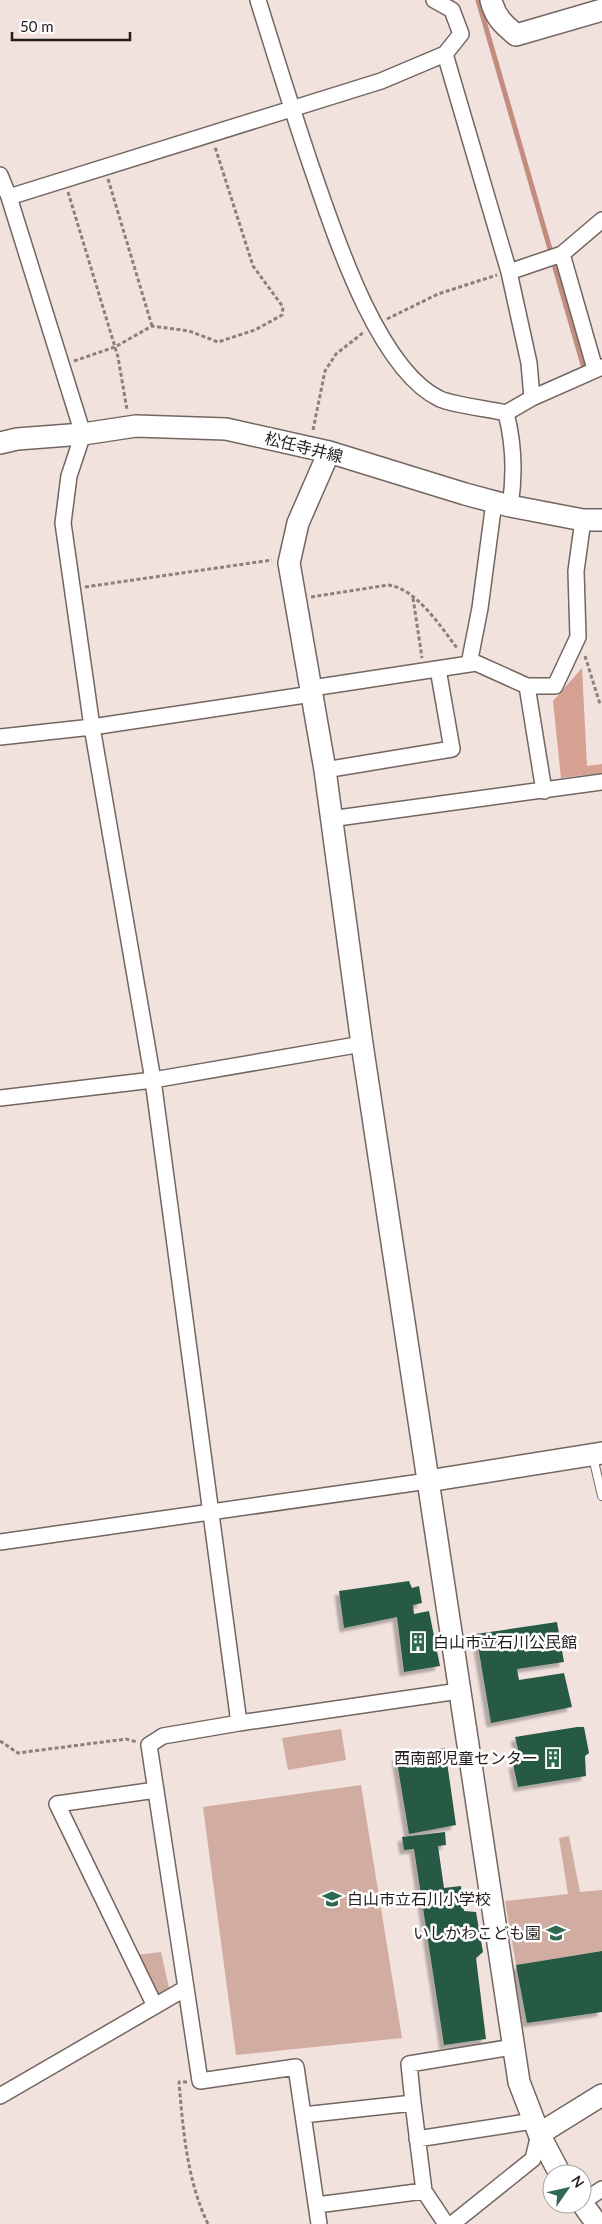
<svg xmlns="http://www.w3.org/2000/svg" width="602" height="2224" font-family="Lato,'Noto Sans JP',sans-serif">
	<defs>
		<filter id="shadow"><feDropShadow dx="-4.5" dy="4.5" stdDeviation="1" flood-color="#0004"/></filter>
	</defs>
	<rect width="100%" height="100%" fill="#f2e2dd"/>
	<path fill="#d1aca1" d="M341,1729L346,1760L288,1770L282,1738Z
		M361,1785L402,2038L236,2055L203,1807Z
		M569,1836L580,1892L602,1890V1951L516,1965L505,1901L568,1894L559,1838Z
		M161,1952L170,1992L157,1998L136,1955Z"/>
	<path fill="#d6a192" d="M582,668L587,766L602,764V773L561,778L553,701Z"/>
	<g fill="none" stroke-linecap="round" stroke-linejoin="round">
		<path stroke="#c18d7e" stroke-width="5" d="M478,0L550,249
			M555,268L583,365"/>
	</g>
	<path fill="#255a44" filter="url(#shadow)" d="M409,1581L412,1588L419,1586L422,1603L413,1605L414,1614L429,1611L440,1666L404,1672L397,1617L344,1628L339,1591Z
		M557,1622L564,1662L517,1669L519,1680L564,1673L572,1707L491,1723L476,1634Z
		M577,1727H584L589,1753L585,1756L586,1776L518,1787L513,1764L521,1761L515,1737Z
		M445,1748L456,1825L409,1834L396,1756Z
		M445,1832L446,1845L438,1846L444,1888L461,1886L464,1911L476,1912L483,1952L476,1958L486,2039L444,2045L414,1849L404,1850L402,1837Z
		M602,1951V2012L527,2023L516,1965Z"/>
	<g fill="none" stroke-linecap="round" stroke-linejoin="round">
		<g stroke="#736560" stroke-width="10">
			<path id="lane" d="M593,1457L602,1496"/>
		</g>
		<g stroke="#736560" stroke-width="18">
			<path id="street" d="M258,0C275,55 292,109 310,163C332,226 376,369 440,399C454,405 489,409 506,413C514,444 515,475 510,506
				M445,54L509,272L529,363L532,398L506,413
				M0,175L9,197L83,434L69,476L63,523L92,727L153,1080L239,1723
				M9,197L381,81L445,54L461,34L452,10L434,0
				M562,254L595,369
				M509,272L562,254L602,220
				M532,398L602,367
				M469,664L480,608L494,502
				M527,686L544,791
				M312,688L476,663L527,686H555L578,637L576,571L583,520
				M0,737L92,727L312,694
				M325,770L452,749L438,669
				M330,819L602,782
				M0,1098L153,1080L362,1044
				M0,1542L428,1481
				M186,1988L200,2081L296,2067L319,2224
				M155,2006L57,1804L156,1790
				M0,2096L186,1988L149,1745L163,1736L239,1723L459,1691
				M413,2103L424,2191L446,2224
				M303,2115L413,2103L409,2064L513,2047
				M417,2139L533,2121
				M582,2202L602,2189
				M317,2205L424,2191
				M452,2224L533,2159L539,2134"/>
		</g>
		<g stroke="#736560" stroke-width="24">
			<path id="secondary" d="M491,0C495,17 503,24 516,35L602,10
				M0,443L17,439L83,434L136,426L226,429L329,452L465,494L510,506L583,520H602
				M329,452L298,523L289,563L325,770L362,1044L519,2082L539,2134L560,2174
				M428,1481L602,1453
				M539,2134L602,2095
				M582,2203L597,2224"/>
		</g>
		<path stroke="#8b807c" stroke-width="3" stroke-dasharray="4 2.5" stroke-linecap="butt" d="M108,179L152,326
			M68,192L118,357L127,410
			M387,319L438,294L497,275
			M74,361L115,347L152,326L189,331L218,342L255,330L282,315L283,307L253,266L215,147
			M313,430L325,371L336,354L364,332
			M85,587L272,560
			M311,597L388,585C416,588 441,627 457,648
			M413,598L422,658
			M585,656L600,704
			M0,1741L18,1753L126,1739L137,1742
			M187,2082H179C183,2129 187,2181 208,2224"/>
		<use href="#lane" stroke="#fff" stroke-width="8"/>
		<use href="#street" stroke="#fff" stroke-width="15"/>
		<use href="#secondary" stroke="#fff" stroke-width="21"/>
	</g>
	<defs>
		<g id="building-bare" transform="scale(1.5)"><path d="M-4-6H4V6H1V3H-1V6H-4ZM-2.5-4.3h1.7v1.8h-1.7ZM.8-4.3h1.7v1.8H.8ZM-2.5-1h1.7V.8h-1.7ZM.8-1h1.7V.8H.8Z" fill="#306951" stroke="#fff" stroke-width="2.5" paint-order="stroke"/></g>
		<g id="school-bare" transform="scale(1.5)"><path d="M0-5L7-2L0 1L-7-2ZM-4 1L0 2.5L4 1V4Q0 6-4 4Z" fill="#306951" stroke="#fff" stroke-width="2.5" paint-order="stroke"/></g>
	</defs>
	<g fill-rule="evenodd">
		<use href="#building-bare" x="418" y="1642"/>
		<use href="#building-bare" x="553" y="1758"/>
		<use href="#school-bare" x="332" y="1899"/>
		<use href="#school-bare" x="556" y="1933"/>
	</g>
	<g text-anchor="middle" stroke-width="5" stroke-linejoin="round" paint-order="stroke">
		<g font-size="16" fill="#231d1b" stroke="#fff">
			<text transform="translate(304 447) rotate(14)" y="6">松任寺井線</text>
		</g>
		<g font-size="16" fill="#231d1b" stroke="#fff" text-anchor="start">
			<text x="433" y="1648">白山市立石川公民館</text>
			<text x="538" y="1764" text-anchor="end">西南部児童センター</text>
			<text x="347" y="1905">白山市立石川小学校</text>
			<text x="541" y="1939" text-anchor="end">いしかわこども園</text>
		</g>
	</g>
	<g transform="translate(567 2189) rotate(56)"><circle r="24" fill="#ffffff" stroke="#a7a5a4"/>
	<path d="M0-4L9 19L0 12L-9 19Z" fill="#306951"/>
	<text y="-8" font-size="14" font-weight="bold" text-anchor="middle" fill="#231d1b">N</text>
	</g>
	<path d="M12 32v8h118v-8" fill="none" stroke="#231d1b" stroke-width="2.5"/>
	<text x="20" y="32" font-size="15" fill="#231d1b" stroke="#ffffff" stroke-width="4" paint-order="stroke">50 m</text>
</svg>
